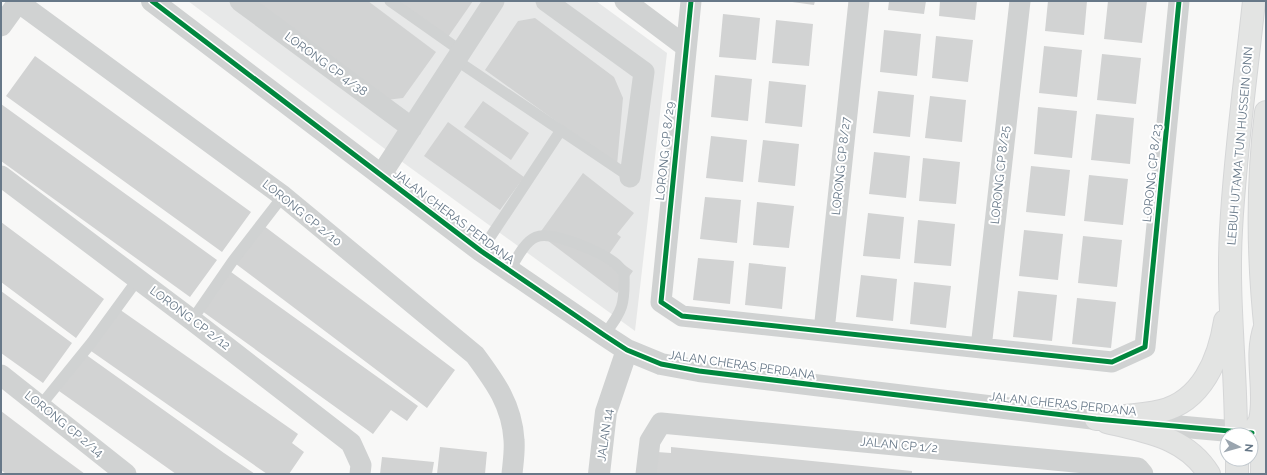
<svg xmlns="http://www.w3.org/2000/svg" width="1267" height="475" font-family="Raleway,sans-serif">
	<rect width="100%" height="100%" fill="#f8f8f7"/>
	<path fill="#e7e8e8" d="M188,1H596L667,53L635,331L401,161Z"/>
	<path fill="#d2d3d3" d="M252,1H368L436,52L403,98L386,100Z
		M398,1H473L448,37Z
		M785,1H815L814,5Z
		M889,1H926L924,14L888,10Z
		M940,1H977L975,20L939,16Z
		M1048,1H1087L1084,35L1045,31Z
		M1108,1H1147L1142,43L1104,39Z
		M723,14L760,18L756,60L719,57Z
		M535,18L614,77L623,98L617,165L485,70L518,21Z
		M776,20L813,24L809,66L772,63Z
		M884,30L921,34L917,76L880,72Z
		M936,36L973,40L968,82L932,78Z
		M1044,46L1082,50L1077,97L1039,93Z
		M1102,54L1141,58L1136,104L1097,100Z
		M35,56L251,212L222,252L6,96Z
		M715,75L752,79L748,121L711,117Z
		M769,81L806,85L802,127L765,123Z
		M878,91L914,95L910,137L873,133Z
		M930,96L966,100L962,142L925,138Z
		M483,101L529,133L511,160L464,127Z
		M1,104L217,260L190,297L1,161Z
		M1038,107L1077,111L1072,158L1034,154Z
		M1096,114L1134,118L1130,164L1091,160Z
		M448,122L524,177L500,210L424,156Z
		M711,136L747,140L743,182L706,178Z
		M763,140L799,144L795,186L758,182Z
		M874,152L910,156L906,198L869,194Z
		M923,158L960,162L956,204L919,201Z
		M1031,166L1070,170L1065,216L1026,212Z
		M583,173L634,213L617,234L621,237L609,254L633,271L617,293L539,234Z
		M1089,175L1128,179L1123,225L1084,221Z
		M705,197L741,200L737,243L700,239Z
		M757,202L794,206L789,248L753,245Z
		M868,213L904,217L900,259L863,256Z
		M918,220L955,224L951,266L914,263Z
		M1,222L104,299L76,338L1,282Z
		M264,226L455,370L427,408L236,264Z
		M1024,230L1063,234L1058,280L1019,276Z
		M1083,236L1122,240L1117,287L1078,283Z
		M698,258L734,261L730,304L693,300Z
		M749,263L786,267L782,309L745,305Z
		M231,272L418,406L407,421L391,410L373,434L202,311Z
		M861,275L897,279L893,321L856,317Z
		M914,282L951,286L946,328L910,324Z
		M1,291L72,343L43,383L1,353Z
		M1018,291L1057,295L1052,341L1013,337Z
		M1077,298L1116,302L1111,348L1072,344Z
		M119,309L298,434L292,443L304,452L289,474H267L91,351Z
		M85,354L224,453L255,474H176L59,391Z
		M1,411L55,452L85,474H6L1,470Z
		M440,447L487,452L485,474H437Z
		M671,447L912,471V474H655L657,452L671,453Z
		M382,457L434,462L432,474H380Z"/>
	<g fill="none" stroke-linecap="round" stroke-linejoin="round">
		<g stroke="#d5d6d7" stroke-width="24">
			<path id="secondary" d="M1266,112C1257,185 1258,260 1266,333
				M1096,419C1117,416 1140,416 1161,411C1202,401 1219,359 1225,321
				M1107,422C1147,432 1186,437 1209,474
				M1236,435C1236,367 1227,298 1231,230C1235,153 1246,77 1254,1
				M1237,459V474
				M1262,474C1262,458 1264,445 1252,433C1254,429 1259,424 1260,420C1267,392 1254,356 1265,327"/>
		</g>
		<path stroke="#d0d2d2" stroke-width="11" d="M390,1L461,51
			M456,60L630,177
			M481,251L561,130
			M509,271C516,260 524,242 536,237C552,230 603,253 616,264C619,267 622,270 624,273C625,304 623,311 604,335
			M192,320L232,262L283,196
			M41,405L92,342L138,279"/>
		<path stroke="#d0d2d2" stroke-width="21" d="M240,1L412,128
			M546,1L644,72L630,177
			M625,1L685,46
			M691,1L661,302L682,316L1112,362L1145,347L1179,1
			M18,2L283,196L475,355C495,382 512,405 514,440C515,451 513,463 512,474
			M1,26L19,1
			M381,175L494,1
			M1,176L192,320L351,443L361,465L360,474
			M824,331L859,1
			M981,348L1020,1
			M1,375L126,474
			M646,474L650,441L661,423L1138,468L1143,474"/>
		<path stroke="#d0d2d2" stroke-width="22" d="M152,1L481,251L604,335L627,350L661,364L699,371L1096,419L1252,433
			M599,474L606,412L627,350"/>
		<use href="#secondary" stroke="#e3e4e3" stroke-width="22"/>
		<g stroke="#fff" stroke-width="8">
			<path id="cycleway" d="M152,1L481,251L604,335L627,350L661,364L699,371L1096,419L1252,433
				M691,1L661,302L682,316L1112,362L1145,347L1179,1"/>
		</g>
		<use href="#cycleway" stroke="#00873e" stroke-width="5"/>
	</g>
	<g text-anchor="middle" stroke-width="4" stroke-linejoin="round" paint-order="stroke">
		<g font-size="12" fill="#677888" stroke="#fff">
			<text transform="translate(326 64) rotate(36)" y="4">LORONG CP 4/38</text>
			<text transform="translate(1240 146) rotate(-85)" y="4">LEBUH UTAMA TUN HUSSEIN ONN</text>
			<text transform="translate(665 151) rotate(-84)" y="4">LORONG CP 8/29</text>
			<text transform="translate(841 166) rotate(-84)" y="4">LORONG CP 8/27</text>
			<text transform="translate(1152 173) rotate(-84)" y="4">LORONG CP 8/23</text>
			<text transform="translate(1000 175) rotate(-84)" y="4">LORONG CP 8/25</text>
			<text transform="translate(302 213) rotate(39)" y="4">LORONG CP 2/10</text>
			<text transform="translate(454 217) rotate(37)" y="4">JALAN CHERAS PERDANA</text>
			<text transform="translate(190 318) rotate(37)" y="4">LORONG CP 2/12</text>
			<text transform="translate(742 365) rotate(8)" y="4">JALAN CHERAS PERDANA</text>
			<text transform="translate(1063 404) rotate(6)" y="4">JALAN CHERAS PERDANA</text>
			<text transform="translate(64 424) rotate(39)" y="4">LORONG CP 2/14</text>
			<text transform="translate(605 435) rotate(-82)" y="4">JALAN 14</text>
			<text transform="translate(899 445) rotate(5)" y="4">JALAN CP 1/2</text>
		</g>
	</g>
	<rect width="1267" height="475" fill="none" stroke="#677888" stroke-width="4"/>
	<g transform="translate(1239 447) rotate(96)"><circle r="19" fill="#ffffff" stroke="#c2c9cf"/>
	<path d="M0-3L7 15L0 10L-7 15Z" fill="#9aa5af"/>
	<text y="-6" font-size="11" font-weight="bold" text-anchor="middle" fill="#677888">N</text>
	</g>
</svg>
